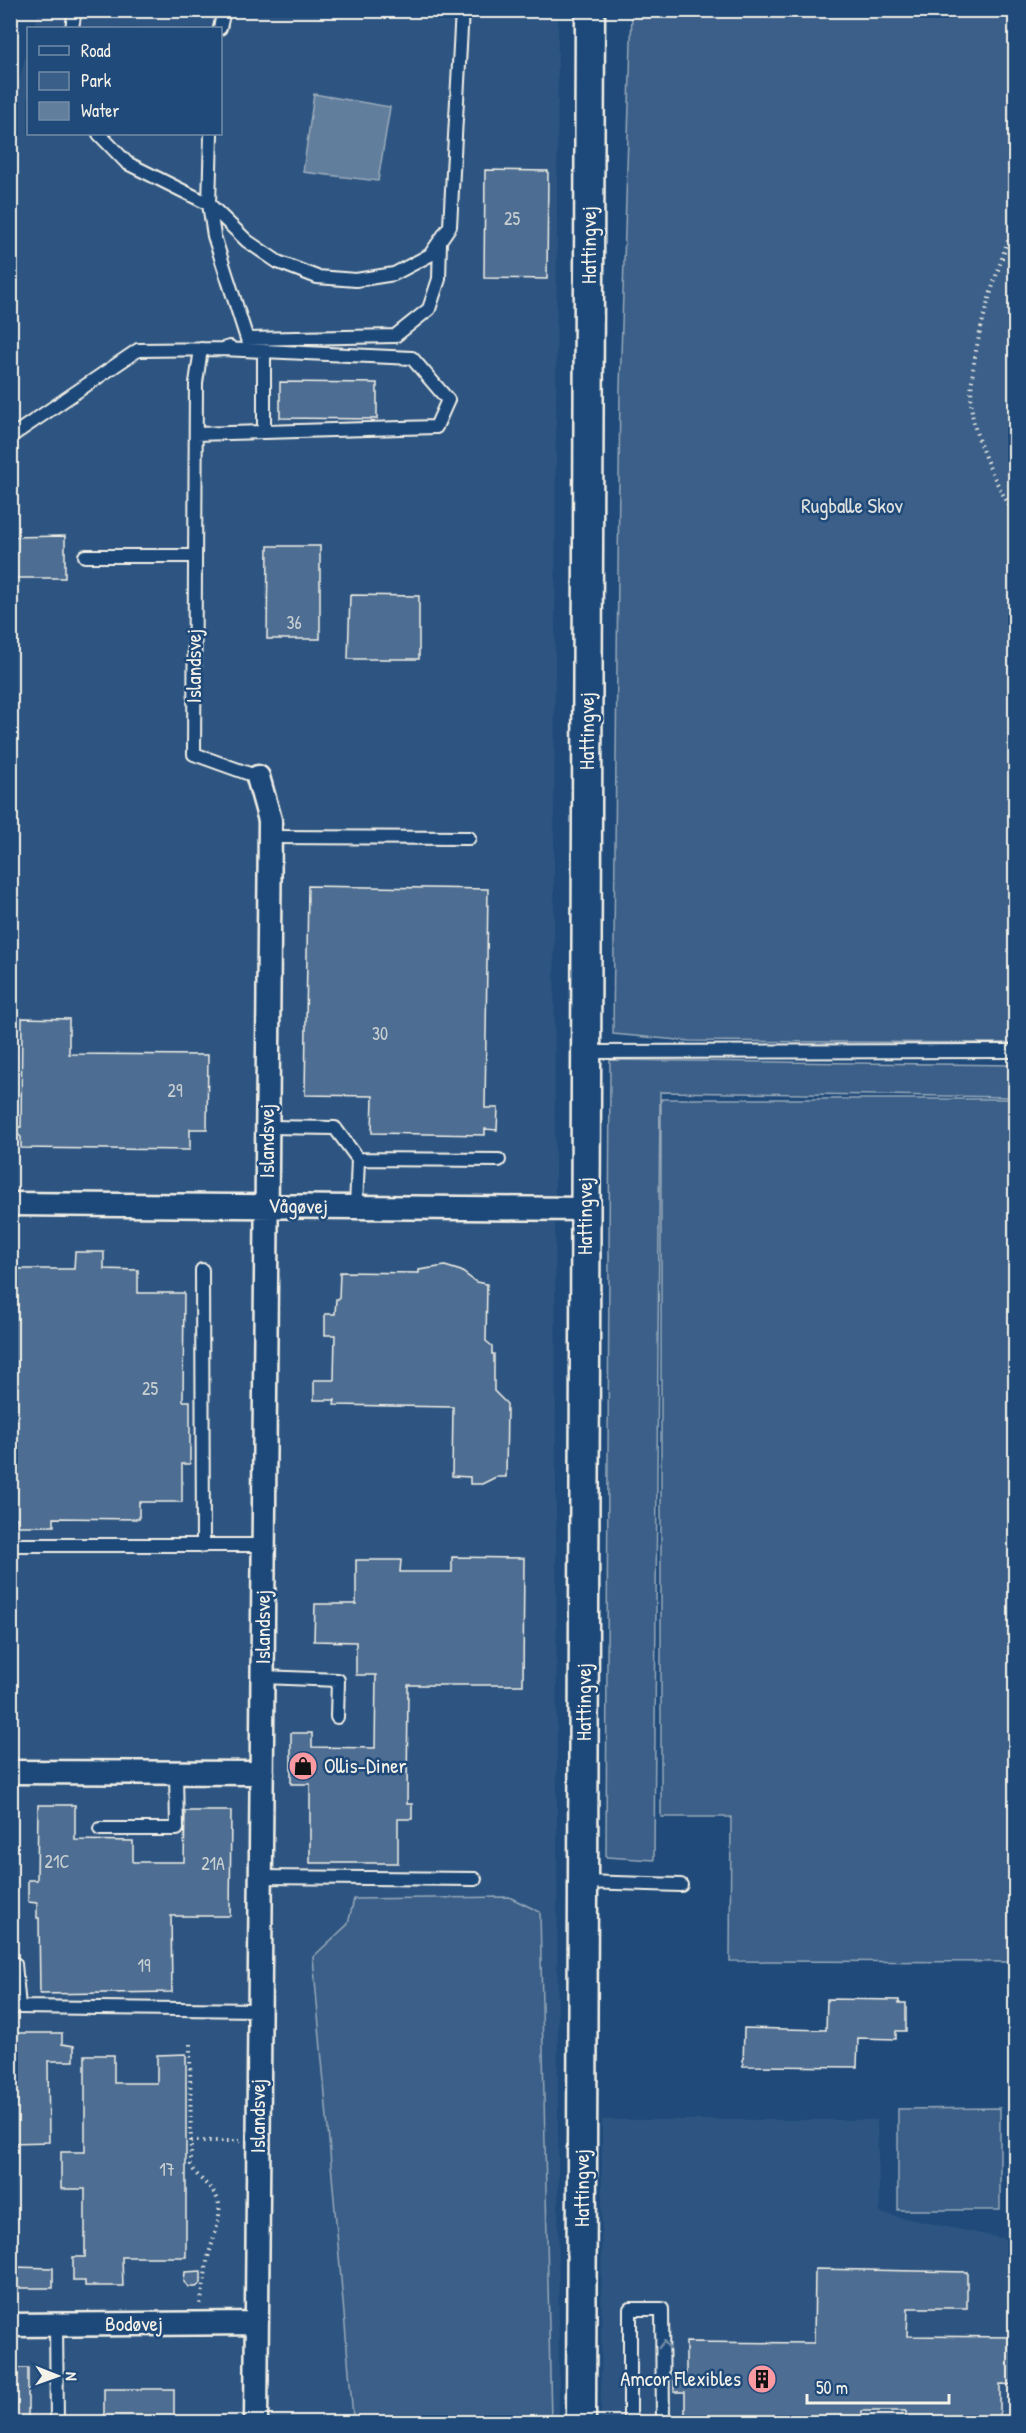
<svg xmlns="http://www.w3.org/2000/svg" width="1026" height="2433" font-family="'Patrick Hand',sans-serif">
	<rect width="100%" height="100%" fill="#1f4a7a"/>
	<filter id="ink" filterUnits="userSpaceOnUse"><feTurbulence type="fractalNoise" baseFrequency=".0167" numOctaves="2"/><feDisplacementMap in="SourceGraphic" scale="12" xChannelSelector="R" yChannelSelector="G"/><feConvolveMatrix kernelMatrix="1 2 1 2 8 2 1 2 1" color-interpolation-filters="sRGB"/></filter>
	<g filter="url(#ink)">
		<path fill="#2d5581" d="M39,11H558L554,857L559,2422H11L10,117L28,46V134H220V28H33Z
			M602,2120H877L880,2213L1015,2241V2422H601Z"/>
		<path fill="#3a5f88" stroke="#97a8b8" stroke-width="1.5" d="M632,11H1015V1043L689,1041L613,1034L620,387Z
			M610,1060L1015,1065V1097L660,1092L654,1860L606,1857Z
			M661,1099H1015V1962L730,1961L731,1817H661Z
			M509,1897L540,1912L551,2422H359L353,2417L313,1957L348,1924L354,1899Z
			M1000,2108V2210H898V2109Z"/>
		<path fill="#627e9d" stroke="#9cacbb" stroke-width="1.5" d="M314,94L390,107L378,181L303,172Z"/>
		<path fill="#4d6e92" stroke="#f4f1e8" stroke-width="1.5" d="M485,170L548,171L547,279L484,278Z
			M280,382L377,383V419L280,418Z
			M65,536V578H10V537Z
			M268,546H320V639H267Z
			M350,595L419,596V659H348Z
			M308,886L488,889L485,1108H498L497,1130L485,1129V1135L372,1133L373,1096L305,1095Z
			M22,1018L69,1019V1054L208,1055L207,1129H190V1150L21,1148V1137L10,1127H21Z
			M75,1252H104V1269L138,1270V1293H184L183,1401H190V1464H182V1502H139V1519L54,1518V1526H17V1518H10V1269H74Z
			M445,1266L461,1271L476,1282L487,1284L486,1341L492,1346V1354H494V1391L507,1404L506,1477H496L482,1484H470V1477L452,1476L453,1407L334,1405L335,1400H314V1380H334L335,1335H325V1314H335L336,1299H339L340,1272L419,1273V1270Z
			M452,1557L524,1558L523,1685H408L407,1804H412V1819H398V1863H310V1784H291V1733H312V1747L375,1748L376,1675H356V1642L314,1641L315,1604H356V1560H401L400,1572H452Z
			M38,1805H75V1840L133,1841V1862H184L185,1811H231L230,1916H171L172,1992L40,1994L39,1918H37V1903L28,1902V1880H37Z
			M827,1999L899,2000V2003H906V2031H896V2039L858,2038L857,2067L743,2066L744,2028L826,2030Z
			M10,2033H62V2044L74,2046V2061H48L49,2142L10,2143Z
			M186,2054V2257H122L123,2286H85V2281H73V2257H85V2189H61V2152H85V2055H114V2083H157V2055Z
			M12,2267L53,2268V2288H12Z
			M815,2269L967,2272V2308H908L907,2336L1016,2337V2385L1000,2384V2422H906V2411H862V2422H685V2392H674V2373H686V2342L814,2343Z
			M201,2271V2283L196,2287H189L184,2282L185,2272Z
			M10,2368H28V2422H10Z
			M104,2389H174V2422H104Z"/>
		<g fill="none" stroke-linecap="round" stroke-linejoin="round">
			<g stroke="#f4f1e8" stroke-width="16">
				<path id="service" d="M72,28L75,10
					M220,28L224,10
					M99,134L127,163L209,204L247,241L278,262L317,277L356,280L394,274L430,255L450,226L462,10
					M211,134L209,204L214,236L247,339L395,336L429,309L439,279L440,242
					M201,349L196,383L194,754L258,777
					M264,352V432
					M196,434L436,427L448,400L412,358L223,349
					M10,437L138,350L223,349L230,347
					M85,556H194
					M270,837L469,838
					M586,1052L1016,1051
					M268,1127L335,1128L358,1159L499,1160
					M356,1207L358,1159
					M202,1270L203,1546
					M10,1545H264
					M263,1677L338,1680L337,1717
					M100,1829H177L176,1772
					M260,1877L475,1879
					M583,1882L681,1885
					M15,1964L19,2007L259,2010
					M56,2324L57,2422
					M630,2422V2309H662L663,2422"/>
			</g>
			<g stroke="#f4f1e8" stroke-width="27">
				<path id="minor" d="M10,1204L585,1209
					M10,1772L262,1773
					M10,2325L257,2323
					M256,2422L270,820L258,777"/>
			</g>
			<g stroke="#f4f1e8" stroke-width="33">
				<path id="tertiary" d="M581,2422L590,10"/>
			</g>
			<path stroke="#f4f1e8" stroke-width="4" stroke-dasharray="1.5 4.5" stroke-linecap="butt" d="M1016,218C997,272 963,363 973,419C979,450 999,490 1016,516
				M190,2044L191,2165C197,2179 210,2184 217,2198C225,2214 210,2245 207,2262C205,2276 203,2291 200,2305
				M191,2141H240"/>
			<use href="#service" stroke="#1f4a7a" stroke-width="12"/>
			<use href="#minor" stroke="#1f4a7a" stroke-width="22"/>
			<use href="#tertiary" stroke="#1f4a7a" stroke-width="28"/>
		</g>
		<defs><path id="oneway-chevron" d="M-2-3.5L2.5 0L-2 3.5" fill="none" stroke-width="1.6" stroke-linecap="round" stroke-linejoin="round" transform="scale(1.5)"/></defs>
		<use stroke="#748da6" href="#oneway-chevron" transform="translate(664 2345) rotate(-90)"/>
	</g>
	<defs>
		<g id="shop-disc" transform="scale(1.5)"><circle r="9.5" fill="#ff9aa2" stroke="#1f4a7a"/><path d="M-5-2.5h2.3a2.7 3.5 0 0 1 5.4 0H5L5.5 6h-11ZM-1.5-2.5h3a1.5 2.3 0 0 0-3 0Z" fill="#111"/></g>
		<g id="building-disc" transform="scale(1.5)"><circle r="9.5" fill="#ff9aa2" stroke="#1f4a7a"/><path d="M-4-6H4V6H1V3H-1V6H-4ZM-2.5-4.3h1.7v1.8h-1.7ZM.8-4.3h1.7v1.8H.8ZM-2.5-1h1.7V.8h-1.7ZM.8-1h1.7V.8H.8Z" fill="#111"/></g>
	</defs>
	<g fill-rule="evenodd">
		<use href="#shop-disc" x="303" y="1766"/>
		<use href="#building-disc" x="762" y="2379"/>
	</g>
	<g text-anchor="middle" stroke-width="5" stroke-linejoin="round" paint-order="stroke">
		<g font-size="18" fill="#cad0d2">
			<text x="512" y="225">25</text>
			<text x="294" y="629">36</text>
			<text x="380" y="1040">30</text>
			<text x="175" y="1097">29</text>
			<text x="150" y="1395">25</text>
			<text x="57" y="1868">21C</text>
			<text x="213" y="1870">21A</text>
			<text x="144" y="1972">19</text>
			<text x="167" y="2176">17</text>
		</g>
		<g font-size="21" fill="#f4f1e8" stroke="#1f4a7a">
			<text transform="translate(589 245) rotate(-90)" y="7">Hattingvej</text>
			<text transform="translate(194 666) rotate(-90)" y="7">Islandsvej</text>
			<text transform="translate(587 731) rotate(-90)" y="7">Hattingvej</text>
			<text transform="translate(267 1141) rotate(-90)" y="7">Islandsvej</text>
			<text transform="translate(298 1206) rotate(1)" y="7">Vågøvej</text>
			<text transform="translate(585 1216) rotate(-90)" y="7">Hattingvej</text>
			<text transform="translate(263 1627) rotate(-90)" y="7">Islandsvej</text>
			<text transform="translate(584 1702) rotate(-90)" y="7">Hattingvej</text>
			<text transform="translate(258 2116) rotate(-90)" y="7">Islandsvej</text>
			<text transform="translate(582 2188) rotate(-90)" y="7">Hattingvej</text>
			<text x="134" y="2331">Bodøvej</text>
		</g>
		<g font-size="21" fill="#e1e2de" stroke="#1f4a7a">
			<text x="852" y="513">Rugballe Skov</text>
		</g>
		<g font-size="21" fill="#f4f1e8" stroke="#1f4a7a" text-anchor="start">
			<text x="324" y="1773">Ollis-Diner</text>
			<text x="741" y="2386" text-anchor="end">Amcor Flexibles</text>
		</g>
	</g>
	<rect width="1026" height="2433" fill="none" stroke="#1f4a7a" stroke-width="36"/>
	<rect x="18" y="18" width="990" height="2397" fill="none" stroke="#f4f1e8" stroke-width="2" filter="url(#ink)"/>
	<rect x="27" y="27" width="195" height="108" fill="#1f4a7a" stroke="#748da6" stroke-width="1.5"/>
	<rect x="39" y="46" width="30" height="9" fill="#1f4a7a" stroke="#748da6" stroke-width="1.5"/>
	<text x="81" y="57" font-size="18" fill="#f4f1e8">Road</text>
	<rect x="39" y="72" width="30" height="18" fill="#3a5f88" stroke="#748da6" stroke-width="1.5"/>
	<text x="81" y="87" font-size="18" fill="#f4f1e8">Park</text>
	<rect x="39" y="102" width="30" height="18" fill="#627e9d" stroke="#748da6" stroke-width="1.5"/>
	<text x="81" y="117" font-size="18" fill="#f4f1e8">Water</text>
	<g transform="translate(57 2376) rotate(91)" stroke="#1f4a7a" stroke-width="4.5" paint-order="stroke">
	<path d="M0-4.5L10 22L0 15L-10 22Z" fill="#f4f1e8"/>
	<text y="-9" font-size="16" font-weight="bold" text-anchor="middle" fill="#f4f1e8">N</text>
	</g>
	<path d="M807 2394v9h142v-9" fill="none" stroke="#f4f1e8" stroke-width="3"/>
	<text x="816" y="2394" font-size="18" fill="#f4f1e8" stroke="#1f4a7a" stroke-width="4.5" paint-order="stroke">50 m</text>
</svg>
